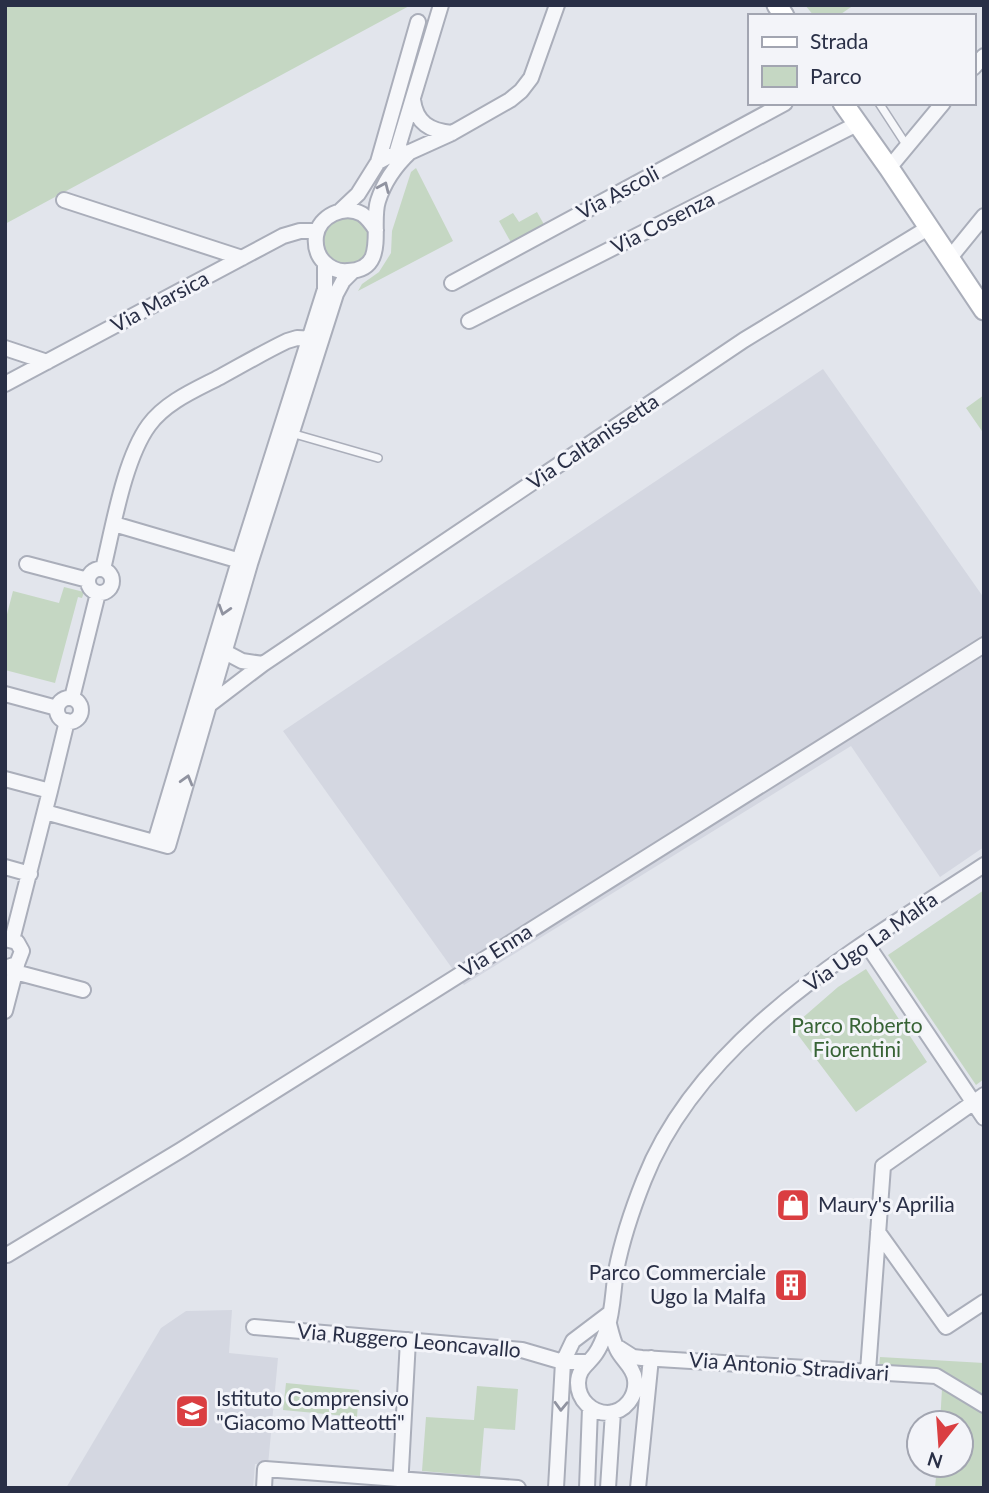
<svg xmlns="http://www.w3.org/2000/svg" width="989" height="1493" font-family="Lato,sans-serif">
	<rect width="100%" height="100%" fill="#e2e5ec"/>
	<path fill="#d4d7e1" d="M823,369L984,598V847L940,877L851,746L464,985L283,731Z
		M232,1310L229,1353L278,1358L268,1465L255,1464L253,1488H66L161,1328L186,1311Z"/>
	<path fill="#c5d7c3" d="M5,5H411L5,224Z
		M805,5H854L838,16H814Z
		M416,168L453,241L358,291L362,284L379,272L391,253L392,231L411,172Z
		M537,212L546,228L513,246L499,221L513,213L519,222Z
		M322 241a24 24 0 1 1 48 0a24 24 0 1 1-48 0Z
		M984,395V434L966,408Z
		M64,587L84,592L82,598L78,597L55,683L5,670V622L13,591L59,603Z
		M984,890V1079L976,1085L888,955Z
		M866,969L927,1062L856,1112L792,1027L838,987Z
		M880,1357L984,1363V1400L941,1372L879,1368Z
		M286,1383L359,1390L357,1417L283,1410Z
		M477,1386L518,1389L515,1430L484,1428L480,1476L422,1471L426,1417L474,1420Z
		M942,1389L951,1391L984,1413V1488H935L937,1465H961V1423H940Z"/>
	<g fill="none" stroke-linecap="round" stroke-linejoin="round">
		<g stroke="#aaaeba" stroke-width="10">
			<path id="lane" d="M879,103L907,146
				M291,433L378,458"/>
		</g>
		<g stroke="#aaaeba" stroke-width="18">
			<path id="street" d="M973,68L984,56
				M413,100C416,123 430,131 452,133
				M396,154L441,5
				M378,162L418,22
				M889,168L943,103
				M64,200L242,258
				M340,211L358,194L378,162L389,156L410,152L452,133L510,100L521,91L531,78L557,5
				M376,230C372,224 368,218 362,214C344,204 319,216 316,236C315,245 317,255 324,262C330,268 339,272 348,271C389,270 370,225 378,201C384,182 395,166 410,152
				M949,259L984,216
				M452,283L785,103
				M469,321L857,124
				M5,348L47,362
				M5,384L283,236L300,231H317
				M114,524L247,563
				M27,564L88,580
				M103,569C113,528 124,459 149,425C166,402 195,390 220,377C242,365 264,352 287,341L297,338L317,339
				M88 581a12 12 0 1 1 24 0a12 12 0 1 1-24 0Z
				M225,652L242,661L263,664
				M5,694L57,708
				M72,698L98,593
				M57 710a12 12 0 1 1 24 0a12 12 0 1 1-24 0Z
				M209,705L263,664L744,340L928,228
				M5,779L50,791L12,940
				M50,791L67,721
				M45,812L168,846L250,564L336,294L343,281L353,271
				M155,842L239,561L325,289V263
				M5,867L30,874
				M5,939L17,942L22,951L17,964L5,968
				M866,943L984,1118
				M15,972L83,990
				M5,1011L17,965
				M878,1232L946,1327L984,1302
				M7,1255L181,1150L984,645
				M609,1324C611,1332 613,1341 617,1349C622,1360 634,1367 635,1380C637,1396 625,1412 608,1413C592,1413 578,1400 578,1383C578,1368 589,1364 596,1353C601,1346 604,1337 607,1329C613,1311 613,1290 616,1271C622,1240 632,1210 644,1180C701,1035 859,947 984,865
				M254,1327L522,1350L563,1362L573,1341L610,1313
				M619,1348L633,1357L642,1358L936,1376L984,1405
				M868,1371L883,1166L984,1095
				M264,1488L265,1469L518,1488
				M400,1488L408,1340
				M556,1488L563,1362H587
				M587,1488L590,1408
				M608,1488L613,1412
				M638,1488L651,1358"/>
		</g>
		<g stroke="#aaaeba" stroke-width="23">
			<path id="secondary" d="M777,5L784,16
				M843,103L889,168L984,310"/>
		</g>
		<use href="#lane" stroke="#f6f7fa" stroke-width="7"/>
		<use href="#street" stroke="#f6f7fa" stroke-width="14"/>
		<use href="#secondary" stroke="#fff" stroke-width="19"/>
	</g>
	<defs><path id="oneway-chevron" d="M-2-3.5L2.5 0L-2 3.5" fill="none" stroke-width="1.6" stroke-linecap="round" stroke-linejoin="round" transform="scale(1.75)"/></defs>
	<g stroke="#9093a0">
		<use href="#oneway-chevron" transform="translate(384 187) rotate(-66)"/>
		<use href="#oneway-chevron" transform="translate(224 610) rotate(107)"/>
		<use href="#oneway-chevron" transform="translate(187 780) rotate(-74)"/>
		<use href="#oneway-chevron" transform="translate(561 1406) rotate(92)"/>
	</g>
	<defs>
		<g id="shop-square" transform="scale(1.75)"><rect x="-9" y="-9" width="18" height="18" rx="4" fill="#da3e41" stroke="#f3f4f9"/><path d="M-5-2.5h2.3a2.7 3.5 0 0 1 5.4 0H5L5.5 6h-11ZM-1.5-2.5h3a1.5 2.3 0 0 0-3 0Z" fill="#fff"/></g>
		<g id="building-square" transform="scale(1.75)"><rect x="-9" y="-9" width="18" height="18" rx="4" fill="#da3e41" stroke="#f3f4f9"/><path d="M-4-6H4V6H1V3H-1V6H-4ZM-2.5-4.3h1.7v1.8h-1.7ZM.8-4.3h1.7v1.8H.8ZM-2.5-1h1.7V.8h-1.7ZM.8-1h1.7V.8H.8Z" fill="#fff"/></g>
		<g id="school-square" transform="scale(1.75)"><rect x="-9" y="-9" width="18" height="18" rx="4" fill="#da3e41" stroke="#f3f4f9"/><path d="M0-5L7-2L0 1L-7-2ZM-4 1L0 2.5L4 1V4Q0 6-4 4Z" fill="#fff"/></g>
	</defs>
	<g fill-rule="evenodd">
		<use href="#shop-square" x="793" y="1205"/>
		<use href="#building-square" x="791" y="1285"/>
		<use href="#school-square" x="192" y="1411"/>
	</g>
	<g text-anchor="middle" stroke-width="6" stroke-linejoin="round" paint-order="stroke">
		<g font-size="21" fill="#292f46" stroke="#f3f4f9">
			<text transform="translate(618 193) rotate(-28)" y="7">Via Ascoli</text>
			<text transform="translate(663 223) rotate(-27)" y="7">Via Cosenza</text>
			<text transform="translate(160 302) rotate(-28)" y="7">Via Marsica</text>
			<text transform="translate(593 442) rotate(-34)" y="7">Via Caltanissetta</text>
			<text transform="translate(871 942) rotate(-35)" y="7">Via Ugo La Malfa</text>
			<text transform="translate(496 951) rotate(-32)" y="7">Via Enna</text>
			<text transform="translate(409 1341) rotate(5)" y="7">Via Ruggero Leoncavallo</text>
			<text transform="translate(789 1367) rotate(4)" y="7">Via Antonio Stradivari</text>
		</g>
		<g font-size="21" fill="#376335" stroke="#f3f4f9">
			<text x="857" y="1033">Parco Roberto<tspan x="857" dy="24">Fiorentini</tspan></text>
		</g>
		<g font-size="21" fill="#292f46" stroke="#f3f4f9" text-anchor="start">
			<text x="818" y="1212">Maury's Aprilia</text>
			<text x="766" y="1280" text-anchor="end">Parco Commerciale<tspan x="766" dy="24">Ugo la Malfa</tspan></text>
			<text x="216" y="1406">Istituto Comprensivo<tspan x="216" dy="24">"Giacomo Matteotti"</tspan></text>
		</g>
	</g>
	<rect width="989" height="1493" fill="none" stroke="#292f46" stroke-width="14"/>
	<rect x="748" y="14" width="228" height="91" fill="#f3f4f9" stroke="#a2a5b1" stroke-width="2"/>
	<rect x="762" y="37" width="35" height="10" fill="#ffffff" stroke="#a2a5b1" stroke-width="2"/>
	<text x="810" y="49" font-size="21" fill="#292f46">Strada</text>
	<rect x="762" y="66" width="35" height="21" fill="#c5d7c3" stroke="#a2a5b1" stroke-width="2"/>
	<text x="810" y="84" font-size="21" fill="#292f46">Parco</text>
	<g transform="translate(940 1444) rotate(197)"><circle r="33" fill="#f3f4f9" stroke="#a2a5b1" stroke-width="2"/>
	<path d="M0-5L12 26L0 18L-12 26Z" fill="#da3e41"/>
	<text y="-10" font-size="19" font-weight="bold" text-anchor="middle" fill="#292f46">N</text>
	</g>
</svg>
